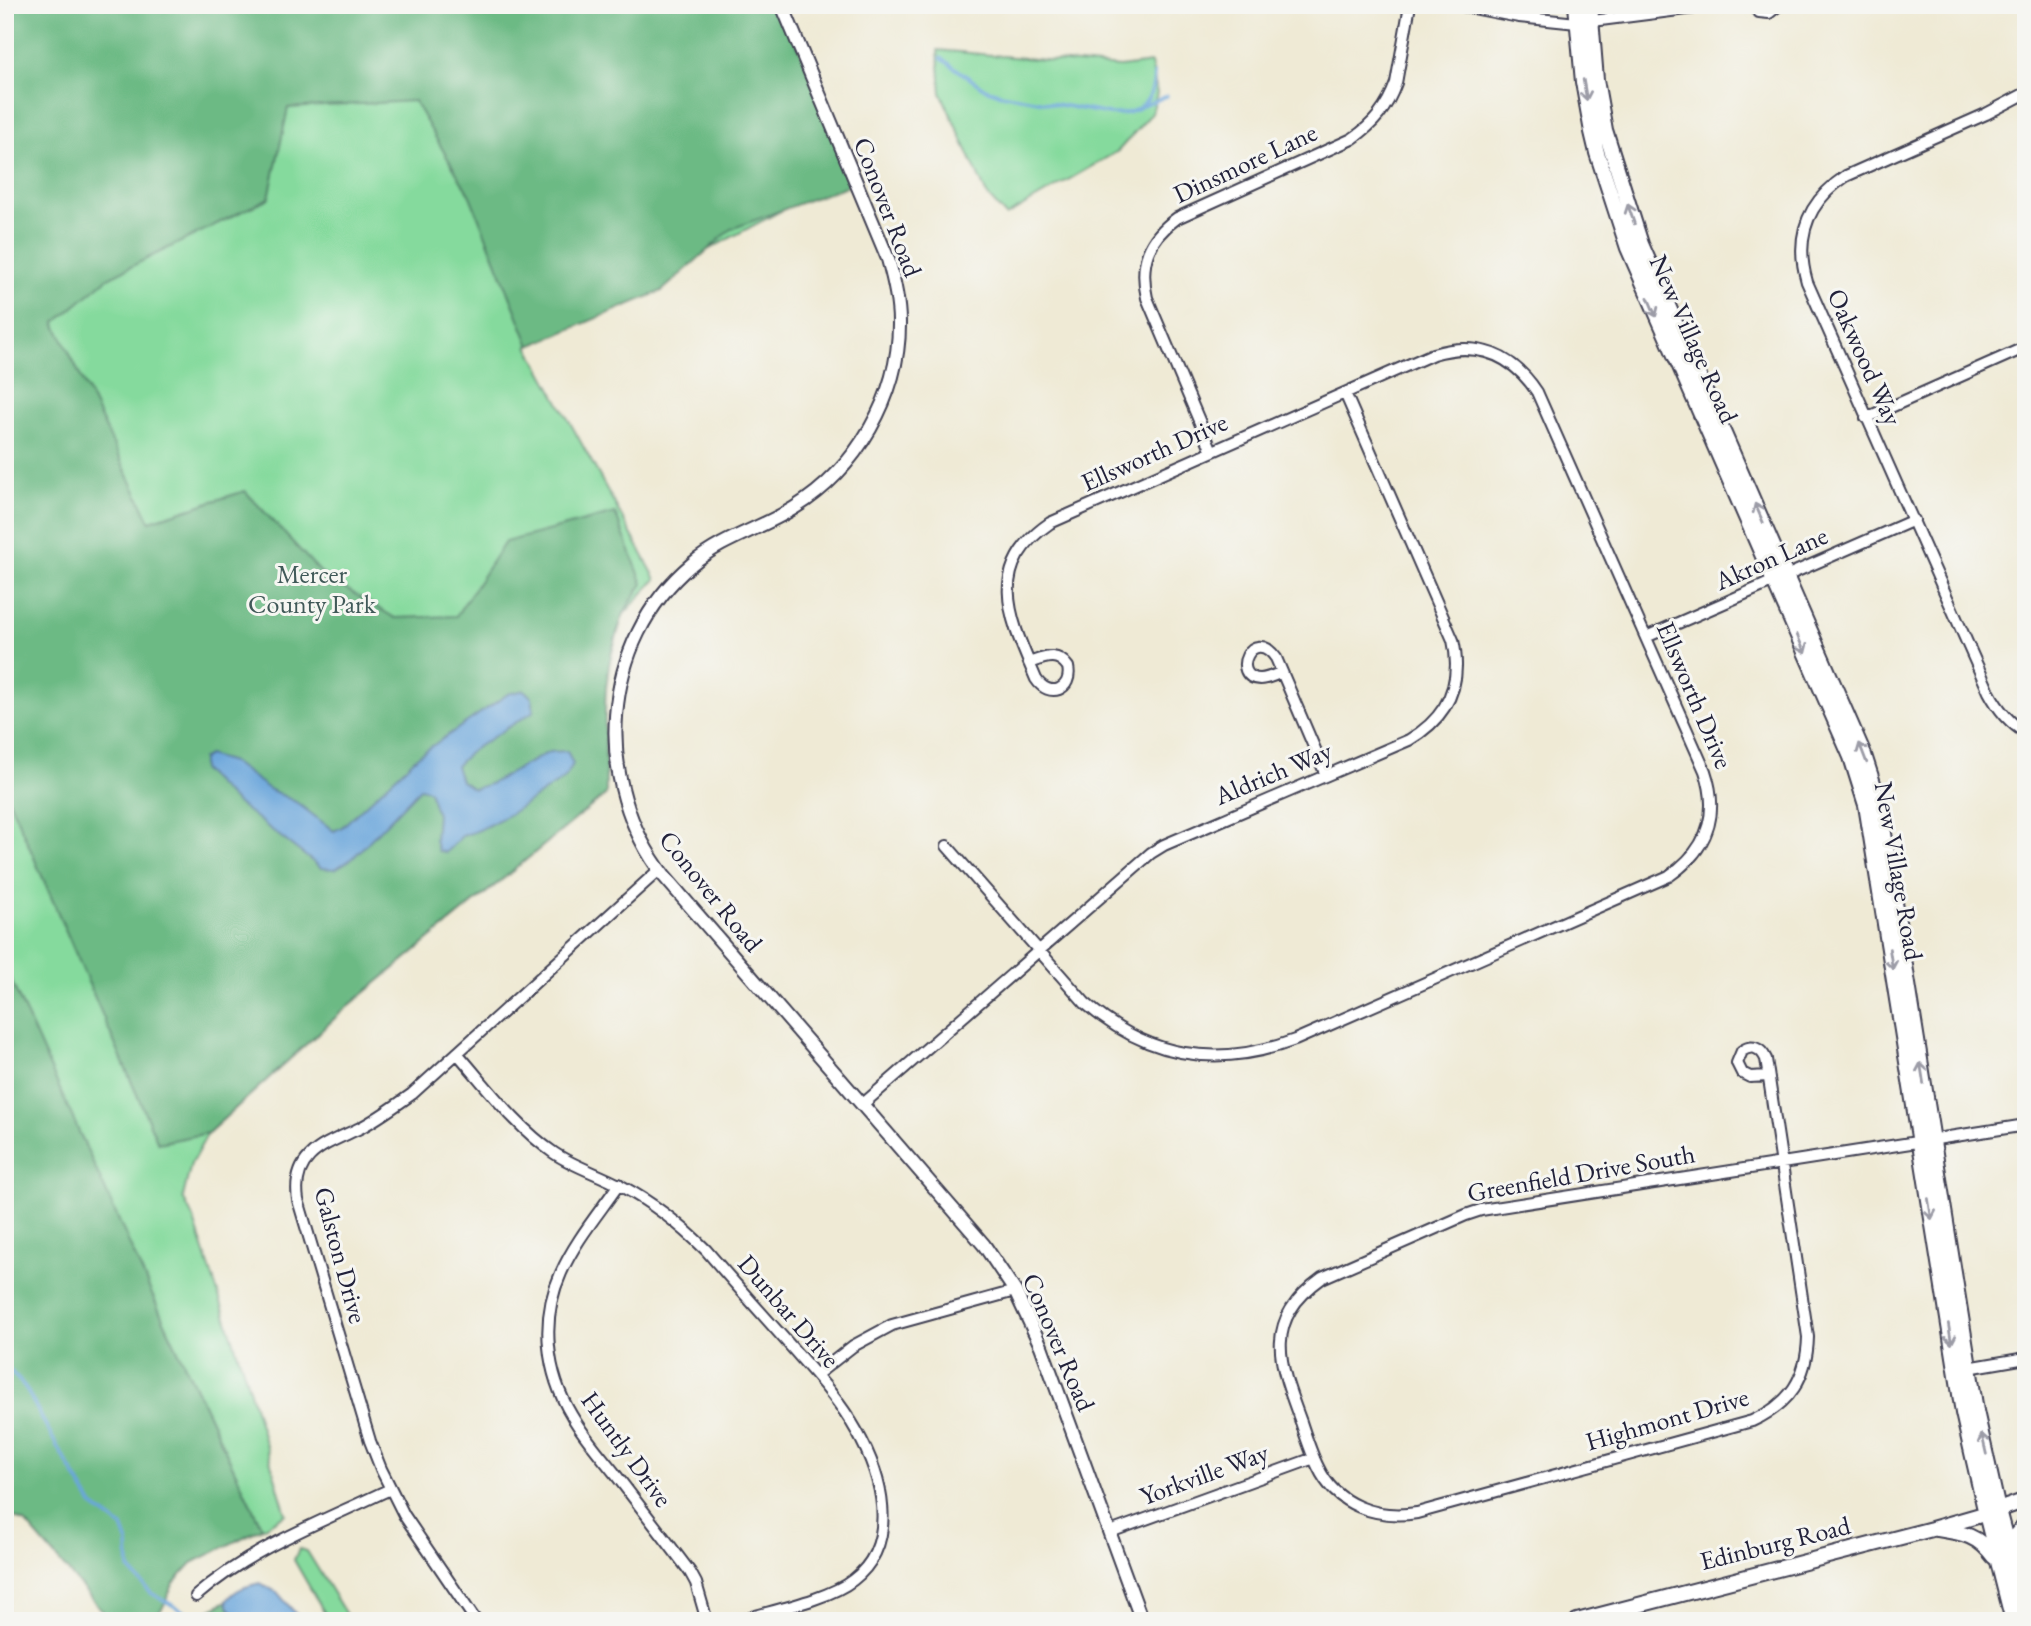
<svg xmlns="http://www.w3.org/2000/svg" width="2031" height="1626" font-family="'EB Garamond',serif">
	<rect width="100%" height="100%" fill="#f6f6f2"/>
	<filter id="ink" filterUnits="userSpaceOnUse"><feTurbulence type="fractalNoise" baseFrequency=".0143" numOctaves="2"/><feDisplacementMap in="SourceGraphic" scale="14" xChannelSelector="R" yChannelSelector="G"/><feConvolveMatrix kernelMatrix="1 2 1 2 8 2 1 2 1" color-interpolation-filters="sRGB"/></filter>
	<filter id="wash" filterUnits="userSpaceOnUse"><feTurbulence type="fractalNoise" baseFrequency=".00686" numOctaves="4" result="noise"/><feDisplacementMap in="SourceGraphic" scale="28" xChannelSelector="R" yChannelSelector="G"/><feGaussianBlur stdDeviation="1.57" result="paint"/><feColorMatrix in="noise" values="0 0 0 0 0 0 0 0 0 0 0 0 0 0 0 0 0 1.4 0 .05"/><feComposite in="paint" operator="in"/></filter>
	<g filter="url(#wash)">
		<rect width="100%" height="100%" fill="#efead5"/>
		<path fill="#85da9d" stroke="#547e6c" stroke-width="2" d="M5,5L848,175L528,346L656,579L623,615L606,673L603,716L606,741V794L346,1008L208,1133L191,1164L183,1197L194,1220L248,1385L286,1514L262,1528L153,1298L5,1483Z
			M938,50L1120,67L1151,63L1157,93L1152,113L1118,151L1006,216L987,195L941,93Z
			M299,1549L307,1551L350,1621H329L294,1560Z"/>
		<path fill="#6cba84" stroke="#476e60" stroke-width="2" d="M5,5H781L855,183L731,229L662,291L530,346L470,196L414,101L288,108L269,198L108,278L55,323L150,521L245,491L323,575L395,618L456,616L505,542L615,513L643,584C636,594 627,605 623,616C598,676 606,732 606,794L346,1008L208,1133L158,1143L5,791Z
			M5,967L164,1321L262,1528L192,1563L173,1584L163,1607L153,1621H111L26,1523L5,1513Z
			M227,1601L229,1608L243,1621H193L201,1614Z"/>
		<path fill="#6ba6db" stroke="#46648b" stroke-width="2" d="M524,690L532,698L534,711L471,751L456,766L461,781L474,789L492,783L549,752L567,751L573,764L565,778L510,814L479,830L462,836L446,852L438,851L435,840L437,815L429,790L420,788L353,858L335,869L321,868L233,800L202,770V759L208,755L232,762L269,789L296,802L334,831L342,827L419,755L508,694Z
			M260,1583L277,1592L302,1621H243L229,1608L227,1601C234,1589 247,1586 260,1583Z"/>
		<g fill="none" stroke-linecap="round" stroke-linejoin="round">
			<path stroke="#6ba6db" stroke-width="3.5" d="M941,58L985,89L1001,94L1109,114C1138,116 1153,103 1154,74
				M1143,106L1167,96
				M5,1365L25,1387L58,1448L93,1506L122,1527L128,1543L129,1569L151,1593L201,1621"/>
		</g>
	</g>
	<g filter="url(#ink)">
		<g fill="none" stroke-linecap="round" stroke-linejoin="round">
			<g stroke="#414052" stroke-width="14">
				<path id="minor" d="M1457,5L1519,17L1577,23L1718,5
					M1752,5L1759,12L1769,13L1779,5
					M2026,93L1986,114L1846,176C1807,202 1794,237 1807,282L1989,692C1998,709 2009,723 2026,733
					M1866,418L2026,347
					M1212,451L1147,298C1139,263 1148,239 1177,218L1352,139C1374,124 1387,108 1396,83L1410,5
					M1646,637L1914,520
					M1282,672C1275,675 1267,679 1260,679C1229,678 1252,624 1276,658L1326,775
					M947,846L1085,1003C1148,1058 1217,1069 1295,1040L1669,876C1707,850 1720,815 1705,771L1537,392C1512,354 1477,341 1433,354L1050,523C984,568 1011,620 1036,679C1049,699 1073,690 1068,667C1057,651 1044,658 1029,663
					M457,1053C487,1087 516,1127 554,1153C575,1167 599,1174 621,1186C653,1203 681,1225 706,1250C735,1284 765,1317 794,1350C816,1375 840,1401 856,1430C882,1475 901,1543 853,1580C828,1600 770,1611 738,1621
					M1768,1076L1750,1077L1742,1073L1737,1063L1742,1051C1752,1044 1761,1048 1766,1059L1808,1337C1807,1378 1790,1404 1752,1421L1417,1513C1377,1519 1336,1506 1318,1467C1311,1453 1306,1437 1301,1422C1279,1363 1262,1321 1322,1278L1466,1215L1481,1210L2026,1125
					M863,1104L1151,853L1164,845L1409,740C1448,717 1463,684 1453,640L1345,393
					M619,1184C599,1213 575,1241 561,1273C540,1319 546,1373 572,1416C584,1437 601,1456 616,1475C641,1508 666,1540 690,1572L696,1583L707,1621
					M1962,1369L2026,1358
					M816,1375L853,1346L892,1325L1015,1291
					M1110,1532L1314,1458
					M196,1596C252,1547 324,1521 390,1489
					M476,1621L404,1515L381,1469L370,1441L298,1200C291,1153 327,1144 360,1128C379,1118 395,1106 412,1094L659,870"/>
			</g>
			<g stroke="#414052" stroke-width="16">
				<path id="tertiary" d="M782,5L888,259C894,280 899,300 899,322C900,396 856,470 794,508C760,529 723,538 692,564C599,642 592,783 664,876L984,1245L1015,1291L1041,1346L1142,1621"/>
			</g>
			<g stroke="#414052" stroke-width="18">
				<path id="secondary" d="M1576,5L1583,82L1592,132L1597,153L1628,248L1851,757L1866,805L1963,1413L1986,1514L2013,1621
					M1590,5L1596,80L1605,130L1641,244L1863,752L1879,802L1976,1411L1998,1510L2026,1615
					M1937,1529C1963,1533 1978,1535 1994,1557
					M2014,1554L2016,1535L2026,1523
					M1577,1621L1932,1529L1998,1510L2026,1500"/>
			</g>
			<use href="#minor" stroke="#fff" stroke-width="10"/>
			<use href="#tertiary" stroke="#fff" stroke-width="12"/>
			<use href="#secondary" stroke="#fff" stroke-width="14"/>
		</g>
		<defs><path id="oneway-shaft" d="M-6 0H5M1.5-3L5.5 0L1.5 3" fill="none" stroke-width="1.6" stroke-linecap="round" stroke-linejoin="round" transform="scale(1.75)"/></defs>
		<g stroke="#9c9ca7">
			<use href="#oneway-shaft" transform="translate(1585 90) rotate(80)"/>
			<use href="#oneway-shaft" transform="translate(1631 214) rotate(-109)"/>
			<use href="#oneway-shaft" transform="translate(1652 307) rotate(67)"/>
			<use href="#oneway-shaft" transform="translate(1759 513) rotate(-114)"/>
			<use href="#oneway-shaft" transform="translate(1801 644) rotate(67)"/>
			<use href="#oneway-shaft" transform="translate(1863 753) rotate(-111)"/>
			<use href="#oneway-shaft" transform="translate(1891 959) rotate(81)"/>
			<use href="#oneway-shaft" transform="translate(1922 1073) rotate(-99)"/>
			<use href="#oneway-shaft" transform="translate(1930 1209) rotate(81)"/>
			<use href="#oneway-shaft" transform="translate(1950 1334) rotate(81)"/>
			<use href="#oneway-shaft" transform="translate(1984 1444) rotate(-103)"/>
		</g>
	</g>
	<g text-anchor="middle" stroke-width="6" stroke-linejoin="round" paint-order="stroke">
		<g font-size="26" fill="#22223b" stroke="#f6f6f2">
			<text transform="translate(1245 163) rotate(-25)" y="9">Dinsmore Lane</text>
			<text transform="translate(888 207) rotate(69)" y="9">Conover Road</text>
			<text transform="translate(1694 339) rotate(66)" y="9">New Village Road</text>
			<text transform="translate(1865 357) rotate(66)" y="9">Oakwood Way</text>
			<text transform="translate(1154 452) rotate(-24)" y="9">Ellsworth Drive</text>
			<text transform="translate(1771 558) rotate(-24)" y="9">Akron Lane</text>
			<text transform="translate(1695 695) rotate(67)" y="9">Ellsworth Drive</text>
			<text transform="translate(1273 773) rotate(-23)" y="9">Aldrich Way</text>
			<text transform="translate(1899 871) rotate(80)" y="9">New Village Road</text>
			<text transform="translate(711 891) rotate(51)" y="9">Conover Road</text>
			<text transform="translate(1581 1173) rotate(-10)" y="9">Greenfield Drive South</text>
			<text transform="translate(341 1255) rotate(75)" y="9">Galston Drive</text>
			<text transform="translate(789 1311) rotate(49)" y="9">Dunbar Drive</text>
			<text transform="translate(1059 1342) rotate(67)" y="9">Conover Road</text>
			<text transform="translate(1667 1419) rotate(-16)" y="9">Highmont Drive</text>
			<text transform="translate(627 1449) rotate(54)" y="9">Huntly Drive</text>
			<text transform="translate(1204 1474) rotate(-20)" y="9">Yorkville Way</text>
			<text transform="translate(1775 1543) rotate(-14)" y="9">Edinburg Road</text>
		</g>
		<g font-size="26" fill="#405958" stroke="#f6f6f2">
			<text x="312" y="583">Mercer<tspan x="312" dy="30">County Park</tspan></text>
		</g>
	</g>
	<rect width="2031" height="1626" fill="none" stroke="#f6f6f2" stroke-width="28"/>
</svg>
